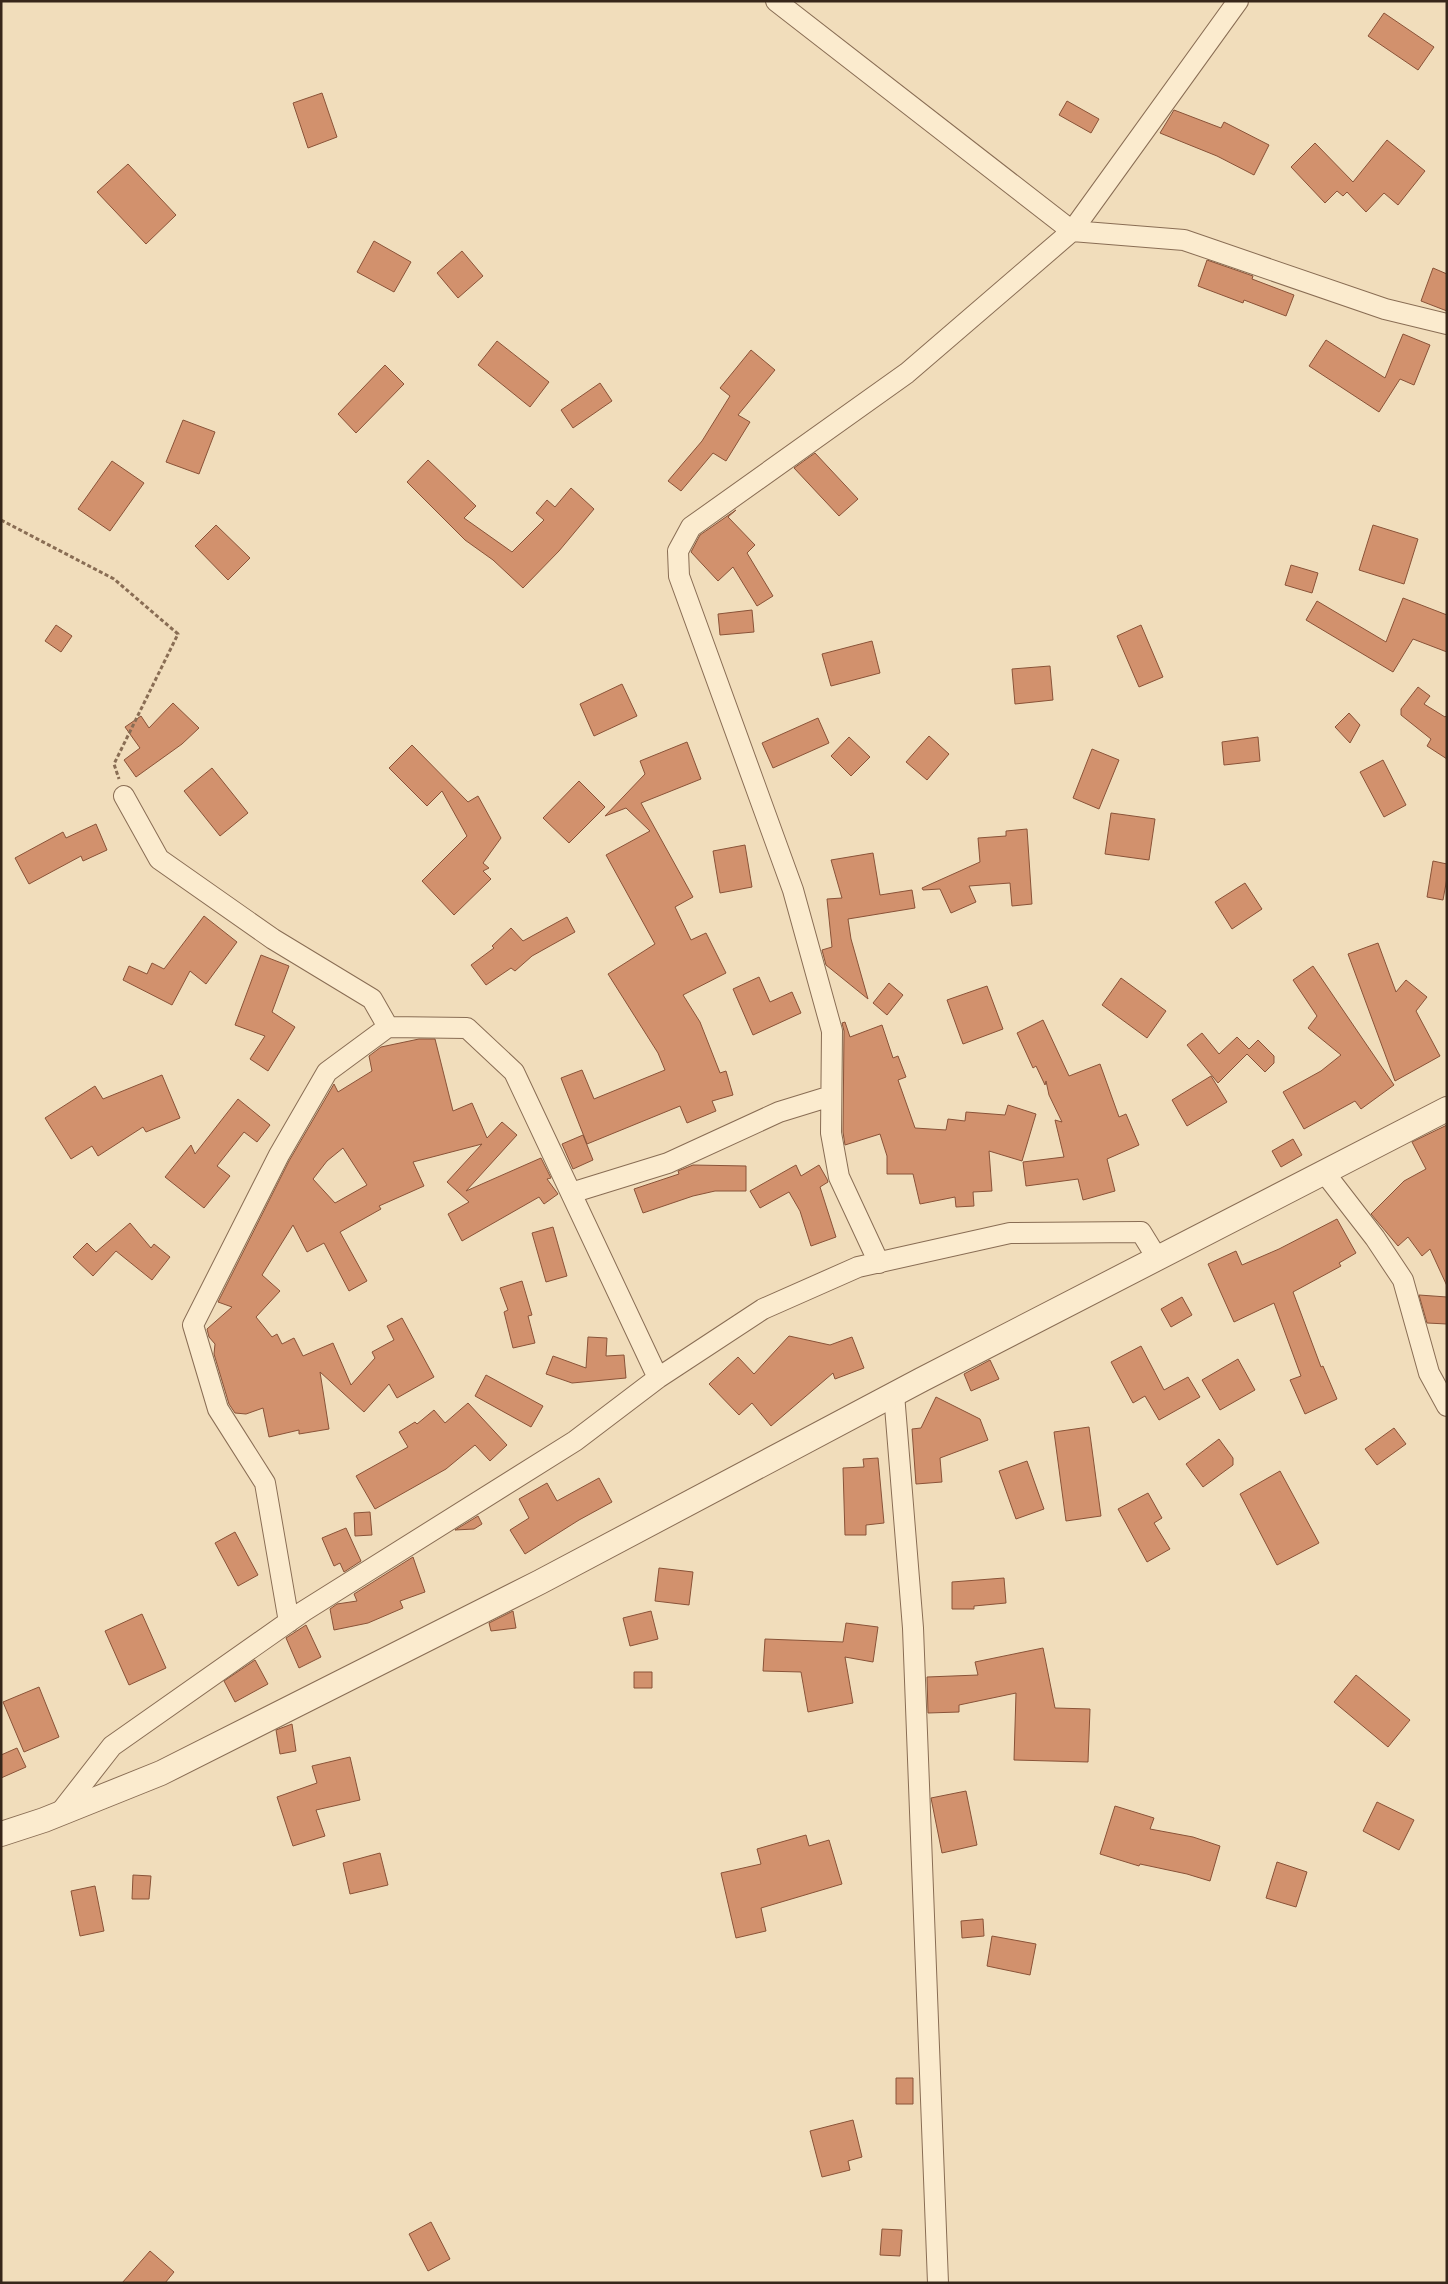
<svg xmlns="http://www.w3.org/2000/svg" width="1448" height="2284" font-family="'PT Serif',serif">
	<rect width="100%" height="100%" fill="#f1ddbb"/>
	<path fill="#d2916d" stroke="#8a5338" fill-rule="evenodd" d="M1384,13L1434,47L1418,70L1368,36Z
		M322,93L337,137L308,148L293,103Z
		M1067,101L1099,119L1091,133L1059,115Z
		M1174,110L1221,128L1224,122L1269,145L1254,175L1217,156L1160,133Z
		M1387,140L1425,171L1398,205L1384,193L1366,212L1347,192L1343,196L1337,191L1325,203L1291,167L1315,143L1353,182Z
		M128,164L176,215L146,244L97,192Z
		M374,241L411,262L394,292L357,272Z
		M462,251L483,276L458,298L437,273Z
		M1207,260L1253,276L1252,279L1294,295L1286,316L1244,300L1243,303L1198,286Z
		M1433,268L1447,274V311L1421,301Z
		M1403,334L1430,345L1414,385L1400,379L1379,412L1309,366L1326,340L1385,378Z
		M497,341L549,382L530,407L478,365Z
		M751,350L775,370L738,415L750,422L726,461L713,453L681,491L668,481L702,441L730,396L720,388Z
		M385,365L404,384L356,433L338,414Z
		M600,383L612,401L573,428L561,410Z
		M183,420L215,432L199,474L166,462Z
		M815,453L858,499L839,516L794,468Z
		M428,460L476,506L464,518L512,552L544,520L536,513L547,500L555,507L571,488L594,509L559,551L523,588L493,560L465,540L407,482Z
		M112,461L144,483L110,531L78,509Z
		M736,510L728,517L755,545L747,553L773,596L757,606L733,567L718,581L691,552L700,535Z
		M216,525L250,558L228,580L195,546Z
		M1373,525L1418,539L1404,584L1359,570Z
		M1291,565L1318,573L1312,593L1285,585Z
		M1403,598L1447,615V652L1413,639L1393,672L1306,620L1317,601L1386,642Z
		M752,610L754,632L720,635L718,614Z
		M56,625L72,636L61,652L45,641Z
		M1141,625L1163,677L1139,687L1117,636Z
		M872,641L880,673L831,686L822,654Z
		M1050,666L1053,700L1015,704L1012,669Z
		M622,684L637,716L594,736L580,704Z
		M1418,687L1430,696L1424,704L1445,717L1447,715V759L1427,746L1431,739L1401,715V709Z
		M173,703L199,728L182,744L136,777L124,760L140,748L125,727L141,716L149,728Z
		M1349,713L1360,725L1350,743L1335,727Z
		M818,718L829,743L773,768L762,743Z
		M929,736L949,754L927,780L906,762Z
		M849,737L870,757L851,776L831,756Z
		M1258,737L1260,761L1224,765L1222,742Z
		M687,742L701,779L641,803L693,897L675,907L691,940L706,933L726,973L683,995L700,1022L720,1073L726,1071L733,1095L712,1101L716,1111L687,1123L680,1106L587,1144L561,1078L582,1070L594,1099L665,1070L658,1053L608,974L655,944L606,855L650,831L626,808L605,816L645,774L640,761Z
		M412,745L468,802L478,796L501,838L483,863L489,868L483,871L491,879L454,915L422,881L467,836L442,791L427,806L389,768Z
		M1092,749L1119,760L1099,809L1073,798Z
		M1383,760L1406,805L1384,817L1360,772Z
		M212,768L248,813L220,836L184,791Z
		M579,781L605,807L569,843L543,818Z
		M1111,813L1155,819L1149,860L1105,854Z
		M96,824L107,850L83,861L81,856L29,884L15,858L63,832L66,838Z
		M1027,829L1032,904L1012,906L1010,883L969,886L976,902L951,913L940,889L923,890L922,888L980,862L978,838L1006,836V831Z
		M745,845L752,887L720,893L713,851Z
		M873,853L880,895L912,890L915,908L848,919L851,939L868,999L826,965L822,950L832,947L827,899L842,898L831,860Z
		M1433,861L1447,864V878L1443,900L1427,897Z
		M1245,883L1262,909L1232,929L1215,902Z
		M204,916L237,942L206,984L190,971L172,1005L123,980L129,966L147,974L152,963L164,969Z
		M567,917L575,932L532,956L515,971L511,968L486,985L471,965L494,948L492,946L511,928L523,941Z
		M1378,943L1396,992L1406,980L1427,997L1416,1011L1440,1056L1395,1081L1348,954Z
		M261,955L289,966L272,1012L295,1027L268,1071L250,1059L265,1036L235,1025Z
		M1313,966L1394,1085L1361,1109L1355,1101L1304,1129L1283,1092L1321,1071L1341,1055L1308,1028L1317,1016L1293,980Z
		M759,977L770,1002L792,992L801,1013L753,1035L733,989Z
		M1121,978L1166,1011L1147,1038L1102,1005Z
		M889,983L903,995L887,1015L873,1003Z
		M987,986L1003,1029L963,1044L947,1000Z
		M1043,1020L1069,1076L1100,1064L1119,1117L1126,1114L1139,1145L1107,1159L1115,1191L1083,1200L1078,1179L1026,1186L1023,1162L1064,1157L1055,1120L1062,1122L1049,1095L1046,1081L1045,1085L1036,1066L1033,1068L1017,1033Z
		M845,1022L850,1037L882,1025L893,1058L898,1056L906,1077L898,1080L915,1128L946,1130L948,1119L965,1121L966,1112L1005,1115L1008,1105L1036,1114L1022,1161L989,1151L992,1191L973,1192L974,1206L956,1207L955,1197L920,1204L913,1174H887V1156L880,1134L845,1145L843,1132L844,1031L842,1023Z
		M1202,1033L1219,1054L1237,1037L1249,1049L1258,1040L1274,1056V1063L1265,1072L1247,1054L1218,1083L1187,1045Z
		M419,1039H435L453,1111L472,1103L487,1138L502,1122L517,1135L466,1191L541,1158L551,1178L547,1179L558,1194L544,1204L539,1197L462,1241L448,1214L469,1202L447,1182L482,1144L413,1162L424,1186L379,1206L381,1209L340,1232L367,1281L349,1291L324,1243L307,1252L293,1225L262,1275L280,1291L256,1317L272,1337L277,1334L282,1344L294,1338L303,1356L333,1343L351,1385L375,1358L372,1352L394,1340L387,1326L402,1318L434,1377L397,1398L389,1384L364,1412L320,1372L329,1429L299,1434V1430L269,1437L263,1408L246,1414L235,1413L229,1404L214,1354L215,1344L209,1337L207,1329L232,1307L218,1302L289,1161L334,1084L338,1092L372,1071L369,1056L381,1047ZM343,1148L367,1185L335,1203L313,1179L327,1161Z
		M162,1075L180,1118L146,1132L143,1127L98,1156L92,1146L71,1159L45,1118L95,1086L103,1099Z
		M1211,1076L1227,1102L1187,1126L1172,1100Z
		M238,1099L270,1125L257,1142L244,1132L217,1166L230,1176L204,1208L165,1177L191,1145L195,1154Z
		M1447,1125V1286L1430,1249L1422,1256L1408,1237L1398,1246L1371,1214L1404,1181L1426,1169L1412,1142Z
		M583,1135L593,1160L573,1169L562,1144Z
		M1293,1139L1302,1155L1281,1167L1272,1151Z
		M693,1165L746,1166V1191H715L693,1196L643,1213L634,1189L679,1174L678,1171Z
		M796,1165L801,1176L819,1165L827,1179L828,1182L820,1187L836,1237L811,1246L800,1211L789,1192L760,1208L750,1191Z
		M1337,1219L1356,1253L1339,1263L1341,1266L1293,1292L1321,1367L1323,1366L1337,1399L1305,1414L1290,1380L1301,1376L1274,1303L1234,1322L1208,1264L1236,1251L1242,1265L1279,1249Z
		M130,1223L151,1248L154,1244L170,1257L152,1280L116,1251L93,1276L73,1257L87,1243L96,1252Z
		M553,1227L567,1276L546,1282L532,1233Z
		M522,1281L532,1315L528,1316L535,1343L513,1348L504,1312L508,1310L500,1288Z
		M1419,1295L1447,1297V1324L1427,1323Z
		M1182,1297L1192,1315L1171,1327L1161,1309Z
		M789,1336L830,1345L852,1337L864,1368L835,1379L833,1373L771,1426L752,1403L739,1415L709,1384L738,1357L754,1374Z
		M588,1337L607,1338L606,1356L624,1355L626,1378L572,1383L546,1374L553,1356L586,1368Z
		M1141,1346L1164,1390L1188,1377L1200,1397L1159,1420L1145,1396L1133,1403L1111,1362Z
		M1238,1359L1255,1390L1220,1410L1202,1380Z
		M990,1360L999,1379L971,1391L964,1374Z
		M486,1375L543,1406L531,1427L475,1396Z
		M936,1397L980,1419L988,1440L940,1458L942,1482L916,1484L912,1429L921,1428Z
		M468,1403L507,1445L490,1461L475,1445L446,1469L375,1509L356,1476L408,1447L399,1432L415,1422L417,1424L434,1410L445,1423Z
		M1089,1427L1101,1516L1066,1521L1054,1432Z
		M1394,1428L1406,1444L1377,1465L1365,1449Z
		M1219,1439L1233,1458V1465L1203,1487L1186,1464Z
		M878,1458L884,1523L866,1525V1535H845L843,1468L864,1467L863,1459Z
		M1027,1461L1044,1509L1016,1519L999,1471Z
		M1280,1471L1319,1543L1277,1565L1240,1494Z
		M599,1478L612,1502L579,1520L525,1554L510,1530L529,1518L519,1499L547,1483L557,1501Z
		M1148,1493L1162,1518L1154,1523L1170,1549L1147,1562L1118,1509Z
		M370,1512L372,1535L355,1536L354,1513Z
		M478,1516L482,1524L474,1529L455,1530Z
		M346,1528L361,1561L344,1572L340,1563L334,1566L322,1538Z
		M235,1532L258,1575L238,1586L215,1543Z
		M413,1557L425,1592L400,1601L403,1608L368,1623L334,1630L330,1609L337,1604L357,1601L354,1594Z
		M659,1568L693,1572L689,1605L655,1601Z
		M1004,1578L1006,1603L974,1606V1609H952V1582Z
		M513,1611L516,1628L491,1631L489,1623Z
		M651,1611L658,1639L630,1646L623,1618Z
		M142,1614L166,1668L129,1685L105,1631Z
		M846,1623L878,1627L873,1662L845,1657L853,1703L808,1712L801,1672L763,1671L765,1639L843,1642Z
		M306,1625L321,1657L299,1668L286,1638Z
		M1043,1648L1055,1708L1090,1709L1088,1762L1014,1760L1016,1693L959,1705V1712L928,1713L927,1677L978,1675L975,1662Z
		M255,1660L268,1684L235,1702L224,1681Z
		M634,1672H652V1688H634Z
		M1356,1675L1410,1720L1388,1747L1334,1702Z
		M39,1687L59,1737L24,1752L3,1702Z
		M292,1724L296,1751L280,1754L276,1730Z
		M17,1748L26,1767L1,1778V1755Z
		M350,1757L360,1800L316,1810L325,1836L293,1846L277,1797L317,1783L312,1766Z
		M966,1791L977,1845L942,1853L931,1798Z
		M1377,1802L1414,1820L1399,1850L1363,1831Z
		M1115,1806L1154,1818L1150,1829L1193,1837L1220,1846L1210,1881L1187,1874L1140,1864L1139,1866L1100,1854Z
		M806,1835L809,1846L829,1840L842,1884L761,1908L766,1931L736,1938L721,1873L761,1864L757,1849Z
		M380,1853L388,1885L350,1894L343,1863Z
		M1277,1862L1307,1872L1296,1907L1266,1898Z
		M133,1875L151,1876L149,1899H132Z
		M95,1886L104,1931L80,1936L71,1891Z
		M983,1919L984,1936L962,1938L961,1921Z
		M992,1936L1036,1944L1030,1975L987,1966Z
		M896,2078H913V2104H896Z
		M853,2120L862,2157L848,2161L850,2170L822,2177L810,2131Z
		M431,2222L450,2259L428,2271L409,2234Z
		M882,2229L902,2230L900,2256L880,2255Z
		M150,2251L174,2272L165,2283H122Z"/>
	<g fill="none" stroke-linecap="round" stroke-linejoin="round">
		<g stroke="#896d54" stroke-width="22">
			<path id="minor" d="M776,1L1072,231L907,373L691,527L678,551L679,576L793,890L832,1031L831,1133L839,1177L879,1263
				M1238,1L1072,231L1184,240L1385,309L1447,324
				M124,796L159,859L273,939L372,999L388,1027L467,1028L514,1072L658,1378L763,1309L858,1267L1010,1233L1141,1232L1157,1258
				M1324,1172L1375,1238L1403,1280L1429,1373L1447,1406
				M571,1193L668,1163L779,1112L831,1096
				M894,1394L913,1628L938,2283
				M289,1622L265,1483L218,1409L193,1325L279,1155L327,1072L388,1027
				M59,1814L112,1746L304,1611L575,1441L658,1378"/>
		</g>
		<g stroke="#896d54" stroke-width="26">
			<path id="tertiary" d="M1,1834L44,1820L161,1773L540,1582L921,1380L1447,1109"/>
		</g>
		<path stroke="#896d54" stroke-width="3" stroke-dasharray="4 2.5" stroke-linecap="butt" d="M1,520L114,579L178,634L114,764L119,779"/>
		<use href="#minor" stroke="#fbebce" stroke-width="20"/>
		<use href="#tertiary" stroke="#fbebce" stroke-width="24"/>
	</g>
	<rect width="1448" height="2284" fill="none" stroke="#37261a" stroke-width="5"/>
</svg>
